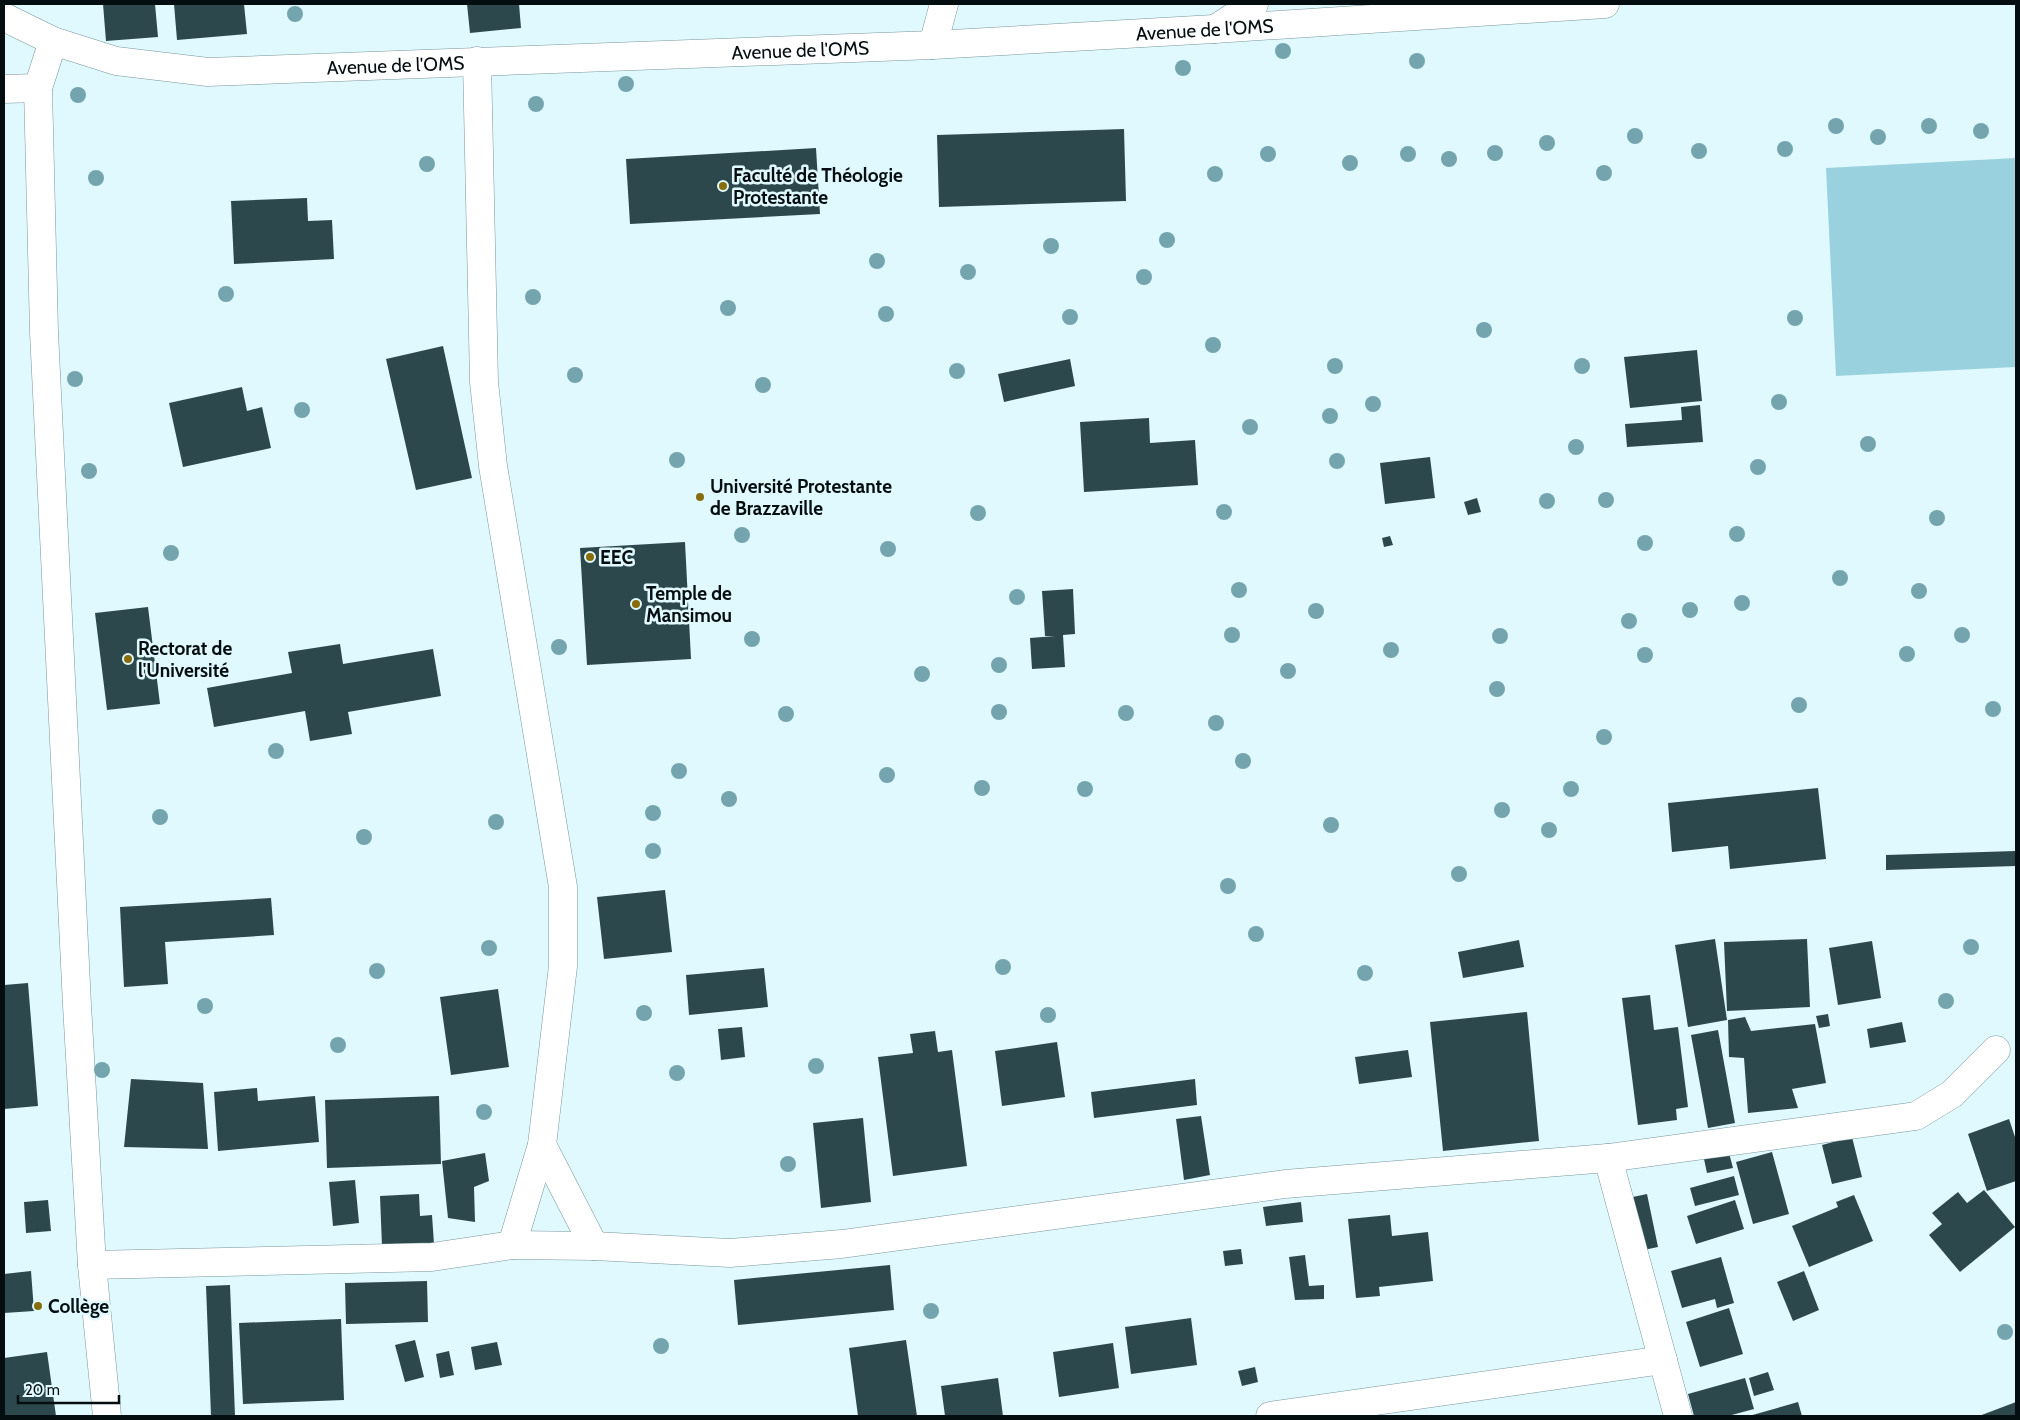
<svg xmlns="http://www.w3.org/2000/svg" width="2020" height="1420" font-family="Cabin,sans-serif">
	<rect width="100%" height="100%" fill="#e0f9ff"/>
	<path fill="#99d2de" d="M2016,158V367L1836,376L1826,168Z"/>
	<path fill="#2d484d" d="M103,4H155L158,37L106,41Z
		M174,4H244L247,34L177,40Z
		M467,4H519L521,28L470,33Z
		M1124,129L1126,201L939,207L937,135Z
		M816,148L820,214L630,224L626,159Z
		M307,198L308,221L332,220L334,259L234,264L231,201Z
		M443,346L472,478L416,490L386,359Z
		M1697,350L1702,401L1630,408L1624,357Z
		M1070,359L1075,386L1004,402L998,374Z
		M242,387L247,411L262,407L271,448L183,467L169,403Z
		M1700,405L1703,442L1627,447L1625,424L1682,420L1681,407Z
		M1149,418L1150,443L1195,440L1198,485L1084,492L1080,422Z
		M1430,457L1435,498L1385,504L1380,463Z
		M1477,498L1481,512L1468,515L1464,502Z
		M1390,536L1393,545L1384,547L1382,538Z
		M685,542L691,659L587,665L580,548Z
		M1073,589L1075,634L1063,635L1065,667L1032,669L1030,638L1055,636H1045L1042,591Z
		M148,607L160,704L107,710L95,613Z
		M340,644L343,664L433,649L441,696L348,712L352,734L310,741L305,711L214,727L207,688L292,673L288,652Z
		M1818,788L1826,859L1730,869L1728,846L1672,852L1668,803Z
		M2016,851V866L1886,870V855Z
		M665,890L672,952L604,959L597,897Z
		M271,898L274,935L165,942L168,984L124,987L120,907Z
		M1715,939L1727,1020L1688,1027L1675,945Z
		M1807,939L1810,1007L1727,1011L1724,942Z
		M1519,940L1524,967L1463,978L1458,952Z
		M1872,941L1881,998L1838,1005L1829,948Z
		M764,968L768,1007L689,1015L686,975Z
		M28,983L38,1106L4,1109V985Z
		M498,989L509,1067L451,1075L440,997Z
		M1650,995L1654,1030L1678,1027L1688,1107L1676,1109L1677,1120L1638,1125L1622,998Z
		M1527,1012L1539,1141L1443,1151L1430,1022Z
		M1828,1014L1830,1026L1819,1028L1816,1016Z
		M1745,1017L1751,1031L1815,1024L1826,1083L1792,1089L1798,1108L1748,1113L1744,1058L1729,1057L1728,1020Z
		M1902,1022L1906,1042L1870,1048L1867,1029Z
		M742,1027L745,1057L721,1060L718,1029Z
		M1718,1030L1735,1123L1708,1128L1691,1035Z
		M935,1031L938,1052L952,1050L967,1166L893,1176L878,1057L913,1053L910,1034Z
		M1057,1042L1065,1097L1002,1106L995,1051Z
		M1408,1050L1412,1077L1359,1084L1355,1057Z
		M131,1079L203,1083L208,1149L124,1147Z
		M1195,1079L1197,1105L1094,1118L1091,1092Z
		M257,1088L258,1101L315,1096L319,1142L218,1151L214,1092Z
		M439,1096L441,1164L327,1168L325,1100Z
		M1201,1116L1210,1175L1184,1180L1176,1119Z
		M863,1118L871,1202L821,1208L813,1123Z
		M2009,1119L2016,1140V1181L1987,1191L1968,1134Z
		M1852,1137L1862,1177L1832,1184L1822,1145Z
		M1772,1152L1789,1214L1753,1224L1736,1162Z
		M485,1153L489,1181L474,1187L475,1222L448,1218L442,1161Z
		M1729,1153L1733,1168L1707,1173L1704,1159Z
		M1734,1176L1739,1195L1695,1206L1690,1188Z
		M355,1180L359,1223L333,1226L329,1182Z
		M1984,1190L2015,1227L1960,1272L1929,1235L1942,1224L1932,1213L1958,1192L1967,1203Z
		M419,1194L420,1216L432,1215L434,1244L382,1246L380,1196Z
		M1647,1194L1658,1247L1639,1251L1628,1198Z
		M1854,1195L1873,1241L1809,1267L1792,1226L1838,1207L1836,1202Z
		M48,1200L51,1231L26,1233L24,1202Z
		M1735,1200L1744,1229L1696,1244L1687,1216Z
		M1301,1202L1303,1222L1266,1226L1263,1207Z
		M1390,1215L1392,1236L1428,1232L1433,1281L1379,1287L1380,1296L1356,1298L1348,1219Z
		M1241,1249L1243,1264L1225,1266L1223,1251Z
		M1305,1255L1309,1286L1324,1285V1299L1295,1300L1289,1257Z
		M1721,1257L1734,1303L1717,1308L1715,1299L1682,1308L1671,1271Z
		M890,1265L894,1310L738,1325L734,1280Z
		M31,1271L34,1311L4,1313V1274Z
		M1804,1271L1819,1310L1793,1321L1777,1282Z
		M427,1281L428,1322L346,1324L345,1283Z
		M230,1285L235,1416H211L206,1286Z
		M1729,1308L1743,1354L1700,1367L1686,1322Z
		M1191,1318L1197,1365L1131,1374L1125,1327Z
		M341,1319L344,1400L243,1404L239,1323Z
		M415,1340L424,1377L405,1382L395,1345Z
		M906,1340L917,1416H858L849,1348Z
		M497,1342L502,1365L475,1370L471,1347Z
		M1113,1343L1119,1388L1059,1397L1053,1352Z
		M449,1351L454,1375L440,1378L436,1354Z
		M47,1352L56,1416H4V1358Z
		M1255,1367L1258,1382L1242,1386L1238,1371Z
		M1768,1372L1774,1390L1754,1396L1749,1378Z
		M998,1378L1003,1416H945L941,1386Z
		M1745,1378L1754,1409L1728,1416H1694L1688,1394Z
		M1798,1402L1802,1416H1749Z
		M2016,1402V1416H1979Z"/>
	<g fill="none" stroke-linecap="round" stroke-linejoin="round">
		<g stroke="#79969c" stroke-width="29">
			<g id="minor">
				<path id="s1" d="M4,17L53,41L116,61L208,72L933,45L1214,29L1605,4"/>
				<path d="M1215,29L1254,4"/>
				<path d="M53,41L38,88L44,332L77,1005L92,1265L107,1416"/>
				<path d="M933,45L944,4"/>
				<path d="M477,61L484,382L493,466L563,887V966L542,1145L512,1245"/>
				<path d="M4,89L38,88"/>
				<path d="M542,1145L594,1246"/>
				<path d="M1608,1158L1678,1416"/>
				<path d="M92,1265L432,1257L512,1245L594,1246L730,1253L842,1244L1285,1184L1608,1158L1916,1116L1952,1094L1996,1050"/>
				<path d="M1270,1416L1663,1360"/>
			</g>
		</g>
		<use href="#minor" stroke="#fff" stroke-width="28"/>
	</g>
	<g fill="#74a5af">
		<circle cx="295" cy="14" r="8"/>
		<circle cx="1283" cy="51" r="8"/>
		<circle cx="1417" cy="61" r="8"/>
		<circle cx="1183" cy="68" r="8"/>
		<circle cx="626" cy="84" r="8"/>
		<circle cx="78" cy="95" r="8"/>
		<circle cx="536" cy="104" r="8"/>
		<circle cx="1836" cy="126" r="8"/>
		<circle cx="1929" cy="126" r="8"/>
		<circle cx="1981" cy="131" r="8"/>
		<circle cx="1635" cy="136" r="8"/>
		<circle cx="1878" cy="137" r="8"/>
		<circle cx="1547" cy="143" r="8"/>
		<circle cx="1785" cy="149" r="8"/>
		<circle cx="1699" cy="151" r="8"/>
		<circle cx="1495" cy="153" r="8"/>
		<circle cx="1268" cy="154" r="8"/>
		<circle cx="1408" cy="154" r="8"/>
		<circle cx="1449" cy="159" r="8"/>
		<circle cx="1350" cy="163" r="8"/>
		<circle cx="427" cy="164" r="8"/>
		<circle cx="1604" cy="173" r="8"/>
		<circle cx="1215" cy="174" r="8"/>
		<circle cx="96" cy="178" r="8"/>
		<circle cx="1167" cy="240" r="8"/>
		<circle cx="1051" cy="246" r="8"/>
		<circle cx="877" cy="261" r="8"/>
		<circle cx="968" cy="272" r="8"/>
		<circle cx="1144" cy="277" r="8"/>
		<circle cx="226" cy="294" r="8"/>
		<circle cx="533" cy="297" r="8"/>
		<circle cx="728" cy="308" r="8"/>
		<circle cx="886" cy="314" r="8"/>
		<circle cx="1070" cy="317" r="8"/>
		<circle cx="1795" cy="318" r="8"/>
		<circle cx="1484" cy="330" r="8"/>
		<circle cx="1213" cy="345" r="8"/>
		<circle cx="1335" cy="366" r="8"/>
		<circle cx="1582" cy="366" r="8"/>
		<circle cx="957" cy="371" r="8"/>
		<circle cx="575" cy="375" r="8"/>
		<circle cx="75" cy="379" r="8"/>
		<circle cx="763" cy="385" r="8"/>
		<circle cx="1779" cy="402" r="8"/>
		<circle cx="1373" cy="404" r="8"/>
		<circle cx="302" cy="410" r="8"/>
		<circle cx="1330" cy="416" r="8"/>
		<circle cx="1250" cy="427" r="8"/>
		<circle cx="1868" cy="444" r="8"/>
		<circle cx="1576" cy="447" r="8"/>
		<circle cx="677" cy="460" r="8"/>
		<circle cx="1337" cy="461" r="8"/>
		<circle cx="1758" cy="467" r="8"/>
		<circle cx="89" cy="471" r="8"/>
		<circle cx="1606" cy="500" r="8"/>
		<circle cx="1547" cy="501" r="8"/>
		<circle cx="1224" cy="512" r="8"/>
		<circle cx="978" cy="513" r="8"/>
		<circle cx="1937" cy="518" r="8"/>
		<circle cx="1737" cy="534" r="8"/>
		<circle cx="742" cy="535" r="8"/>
		<circle cx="1645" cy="543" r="8"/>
		<circle cx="888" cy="549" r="8"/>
		<circle cx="171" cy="553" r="8"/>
		<circle cx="1840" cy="578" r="8"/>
		<circle cx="1239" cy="590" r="8"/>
		<circle cx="1919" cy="591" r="8"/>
		<circle cx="1017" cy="597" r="8"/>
		<circle cx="1742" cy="603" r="8"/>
		<circle cx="1690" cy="610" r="8"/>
		<circle cx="1316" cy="611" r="8"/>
		<circle cx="1629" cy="621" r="8"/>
		<circle cx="1232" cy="635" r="8"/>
		<circle cx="1962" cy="635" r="8"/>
		<circle cx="1500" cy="636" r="8"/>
		<circle cx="752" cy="639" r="8"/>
		<circle cx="559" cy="647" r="8"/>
		<circle cx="1391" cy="650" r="8"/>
		<circle cx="1907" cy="654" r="8"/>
		<circle cx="1645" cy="655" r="8"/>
		<circle cx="999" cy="665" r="8"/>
		<circle cx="1288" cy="671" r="8"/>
		<circle cx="922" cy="674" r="8"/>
		<circle cx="1497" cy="689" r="8"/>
		<circle cx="1799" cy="705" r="8"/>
		<circle cx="1993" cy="709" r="8"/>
		<circle cx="999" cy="712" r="8"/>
		<circle cx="1126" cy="713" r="8"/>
		<circle cx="786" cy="714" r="8"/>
		<circle cx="1216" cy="723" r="8"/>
		<circle cx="1604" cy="737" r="8"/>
		<circle cx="276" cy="751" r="8"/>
		<circle cx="1243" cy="761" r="8"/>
		<circle cx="679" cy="771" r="8"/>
		<circle cx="887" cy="775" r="8"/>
		<circle cx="982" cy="788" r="8"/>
		<circle cx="1085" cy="789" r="8"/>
		<circle cx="1571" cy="789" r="8"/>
		<circle cx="729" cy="799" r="8"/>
		<circle cx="1502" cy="810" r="8"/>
		<circle cx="653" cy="813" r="8"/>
		<circle cx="160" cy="817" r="8"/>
		<circle cx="496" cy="822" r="8"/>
		<circle cx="1331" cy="825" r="8"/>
		<circle cx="1549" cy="830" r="8"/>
		<circle cx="364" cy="837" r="8"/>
		<circle cx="653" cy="851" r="8"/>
		<circle cx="1459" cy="874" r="8"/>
		<circle cx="1228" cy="886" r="8"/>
		<circle cx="1256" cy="934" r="8"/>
		<circle cx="1971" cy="947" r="8"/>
		<circle cx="489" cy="948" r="8"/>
		<circle cx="1003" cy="967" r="8"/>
		<circle cx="377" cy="971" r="8"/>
		<circle cx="1365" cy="973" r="8"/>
		<circle cx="1946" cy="1001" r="8"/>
		<circle cx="205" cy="1006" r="8"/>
		<circle cx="644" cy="1013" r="8"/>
		<circle cx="1048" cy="1015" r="8"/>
		<circle cx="338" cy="1045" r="8"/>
		<circle cx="816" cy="1066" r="8"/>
		<circle cx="102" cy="1070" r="8"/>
		<circle cx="677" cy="1073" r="8"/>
		<circle cx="484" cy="1112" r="8"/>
		<circle cx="788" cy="1164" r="8"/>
		<circle cx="931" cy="1311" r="8"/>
		<circle cx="2005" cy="1332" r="8"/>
		<circle cx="661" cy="1346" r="8"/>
	</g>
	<g fill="#876d0c" stroke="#e0f9ff" stroke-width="2">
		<circle cx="723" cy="186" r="5"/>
		<circle cx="700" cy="497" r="5"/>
		<circle cx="590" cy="557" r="5"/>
		<circle cx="636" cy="604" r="5"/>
		<circle cx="128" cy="659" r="5"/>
		<circle cx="38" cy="1306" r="5"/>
	</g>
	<g text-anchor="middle" stroke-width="5" stroke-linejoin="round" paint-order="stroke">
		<g font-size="19" fill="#040e11" stroke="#e0f9ff">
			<text dy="7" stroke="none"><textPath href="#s1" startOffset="1211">Avenue de l'OMS</textPath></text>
			<text dy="7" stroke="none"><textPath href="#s1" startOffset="806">Avenue de l'OMS</textPath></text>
			<text dy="7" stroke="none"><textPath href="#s1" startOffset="401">Avenue de l'OMS</textPath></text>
		</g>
		<g font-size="19" font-weight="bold" fill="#040e11" stroke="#e0f9ff" text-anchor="start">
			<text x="733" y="182">Faculté de Théologie<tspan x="733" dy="22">Protestante</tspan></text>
			<text x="710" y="493">Université Protestante<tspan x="710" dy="22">de Brazzaville</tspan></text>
			<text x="600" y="564">EEC</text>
			<text x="646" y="600">Temple de<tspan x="646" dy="22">Mansimou</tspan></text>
			<text x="138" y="655">Rectorat de<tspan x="138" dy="22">l'Université</tspan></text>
			<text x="48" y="1313">Collège</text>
		</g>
	</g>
	<rect width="2020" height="1420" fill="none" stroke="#040e11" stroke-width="10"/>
	<path d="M18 1395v8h101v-8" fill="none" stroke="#040e11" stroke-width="2.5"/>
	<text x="25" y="1395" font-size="15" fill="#040e11" stroke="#e0f9ff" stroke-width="4" paint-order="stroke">20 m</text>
</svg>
